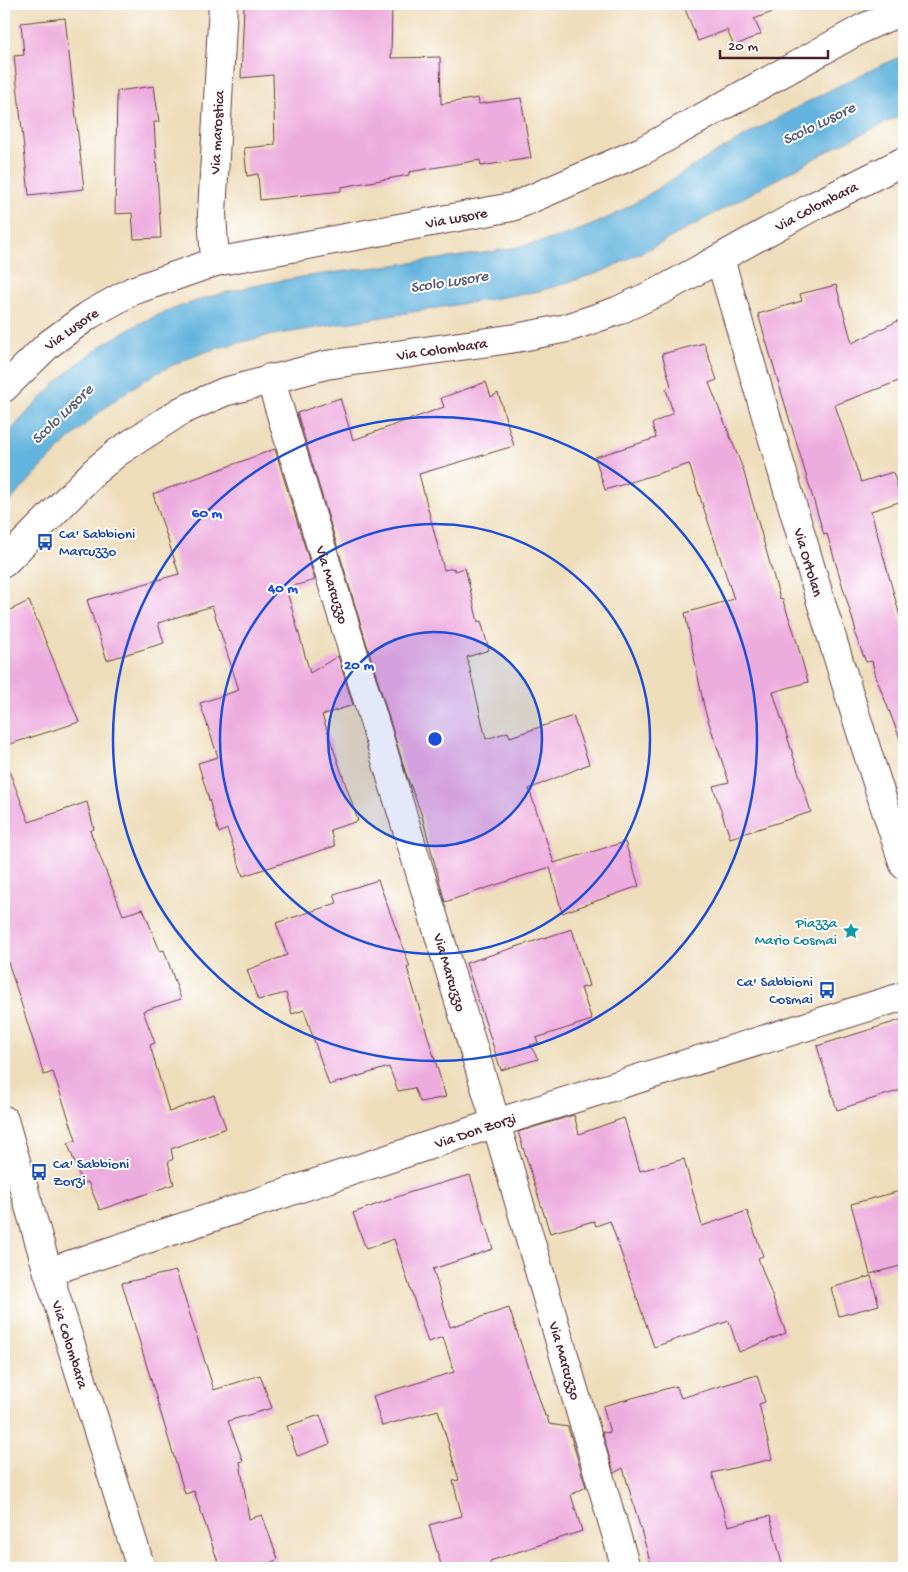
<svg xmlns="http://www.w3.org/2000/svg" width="908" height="1572" font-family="'Gochi Hand',sans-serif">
	<rect width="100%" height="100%" fill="#fff"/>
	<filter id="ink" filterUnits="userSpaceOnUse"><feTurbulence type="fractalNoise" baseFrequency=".02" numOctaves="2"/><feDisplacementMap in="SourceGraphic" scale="10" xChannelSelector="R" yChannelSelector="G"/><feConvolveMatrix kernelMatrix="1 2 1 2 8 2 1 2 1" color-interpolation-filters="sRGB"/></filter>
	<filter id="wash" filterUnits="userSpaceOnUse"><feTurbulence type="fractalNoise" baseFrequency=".0096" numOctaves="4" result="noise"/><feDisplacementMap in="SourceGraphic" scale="20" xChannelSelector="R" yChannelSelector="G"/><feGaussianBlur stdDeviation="1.12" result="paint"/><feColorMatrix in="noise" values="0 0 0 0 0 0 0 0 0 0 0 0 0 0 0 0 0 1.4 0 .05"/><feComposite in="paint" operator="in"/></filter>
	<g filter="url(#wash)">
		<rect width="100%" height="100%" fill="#edb"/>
		<path fill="#62b3dd" stroke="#566984" d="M904,55V114L839,145L659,244L601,272L540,291L267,336C238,343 209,349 182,361C110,391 56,451 4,508V439C31,407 59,377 93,352C187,283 313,276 424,261C477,254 532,248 582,229C625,213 660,186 700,162C767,123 833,86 904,55Z"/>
		<g id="blocks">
			<path fill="#edacde" d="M261,4H392L391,58L440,57L441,104L478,98L479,104L521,98L531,158L481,166L480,160L409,172V175L341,187V191L260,200L258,174L247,176L244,148L275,145L273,75L241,78L244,7Z
				M683,4H788V6L754,19L761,34L734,46L727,30L698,41Z
				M65,18L84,189L29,195L14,56L24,55L21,23Z
				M154,86L159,122H154L161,238L134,239L132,213L115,214L117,91Z
				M836,285L852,343L904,318V379L835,405L861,482L893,472L902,501L871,511L904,631V744H902L876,677L872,661L866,662L854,632L856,631L827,534L824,535L758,314L802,301L800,294Z
				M704,343L717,380L709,383L743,469L780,599L782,598L794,632L808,682L773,692L811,812L730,838L713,786L729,782L705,711L685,613L734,599L689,464L605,490L595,457L656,438L652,424L673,413L666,389L671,386L662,354Z
				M486,382L491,397L498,393L514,446L419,474L444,570L454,568V571L465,568L478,622L481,621L489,650L467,657L486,739L508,732L510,737L573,716L589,764L529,789L554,863L625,842L639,886L562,913L550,867L445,902L422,816L405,771L297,413L340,398L353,440L444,407L441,398Z
				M275,449L315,580L286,588L310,673L338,656L353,705L322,715L358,821L330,830L335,846L243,876L227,829L219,833L198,763L218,757L200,703L239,690L212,606L158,623L164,643L107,660L87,600L179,574L153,494Z
				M29,601L79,722L4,746V613Z
				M4,763H6L29,822L87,802L94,829L90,831L123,915L143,909L160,951L164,950L181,999L143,1011L155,1043L150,1045L169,1112L214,1095L226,1128L171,1149L173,1159L168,1162L174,1184L100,1210L88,1182L82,1183L68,1144L76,1140L53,1072L44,1075L4,949Z
				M378,880L410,967H407L446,1097L420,1102L414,1088L398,1091L389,1067L329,1085L304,1010L292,1014L286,993L258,1000L247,970L287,955L276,923L337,903L334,894Z
				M572,929L589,986L581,988L592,1020L536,1038L538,1043L530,1045L538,1059L501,1070L466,963Z
				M904,1019V1089L837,1110L817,1046Z
				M574,1115L579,1134L624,1118L640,1171L684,1159L702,1226L747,1211L763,1256L758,1258L786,1333L739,1352L729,1321L654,1347L610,1221L596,1226L594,1221L550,1233L518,1132Z
				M470,1175L493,1249L433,1269L450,1327L509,1308L545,1416H547L549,1424L568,1427L586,1487L571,1495L582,1531L490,1561V1568H442L429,1525L462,1516L453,1481L459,1480L438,1410L382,1426L373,1396L454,1372L443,1337L428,1342L394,1239L366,1249L353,1213L411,1192Z
				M904,1190V1265L870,1274L851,1204Z
				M176,1271L214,1390L260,1375L272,1408L228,1421L243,1461L240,1462L249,1519L262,1515L278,1559L260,1568H220L194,1491L185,1494L122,1283Z
				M871,1276L879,1305L839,1316L831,1288Z
				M757,1375L765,1402L759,1404L772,1459L712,1473L728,1526L770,1516L783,1568H652L623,1468L614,1473L602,1432L610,1433L603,1406L676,1386L681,1398Z
				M320,1415L330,1444L297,1456L287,1426Z"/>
		</g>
	</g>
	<g filter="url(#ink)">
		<use href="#blocks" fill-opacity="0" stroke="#633c41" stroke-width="1"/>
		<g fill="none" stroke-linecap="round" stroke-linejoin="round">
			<g stroke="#633c41" stroke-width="30">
				<g id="street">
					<path id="s1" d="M720,259C780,462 837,665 904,865"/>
					<path id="s2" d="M215,262L212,214L223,4"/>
					<path id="s3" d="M270,378L496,1123L626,1568"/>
					<path id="s4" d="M4,388L49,344L89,315L132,291L215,262L512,207L642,151L863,28L904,10"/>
					<path id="s5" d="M4,563L95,471L118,452L181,411L224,392L326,365L516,338L567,328L617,311L664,289L812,207L904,161"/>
					<path id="s6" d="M4,1120L48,1272L141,1568"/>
					<path id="s7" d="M48,1272L496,1123L904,996"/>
				</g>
			</g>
			<use href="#street" stroke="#fff" stroke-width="28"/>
		</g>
	</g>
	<circle cx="435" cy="739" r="107" fill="#1d4ed8" fill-opacity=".12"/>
	<g fill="none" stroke="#1d4ed8" stroke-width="2.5">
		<circle cx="435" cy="739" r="107"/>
		<circle cx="435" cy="739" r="215"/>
		<circle cx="435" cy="739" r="322"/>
	</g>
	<defs>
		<g id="bus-bare" transform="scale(1.35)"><path d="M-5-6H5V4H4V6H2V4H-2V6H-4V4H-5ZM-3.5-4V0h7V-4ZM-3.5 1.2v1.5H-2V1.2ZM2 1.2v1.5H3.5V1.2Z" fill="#1a4fb4" stroke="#fff" stroke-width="2.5" paint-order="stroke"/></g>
		<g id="sight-bare" transform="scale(1.35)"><path d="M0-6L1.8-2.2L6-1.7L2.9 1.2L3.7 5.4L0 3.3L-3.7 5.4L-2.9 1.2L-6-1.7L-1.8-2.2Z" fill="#0f9aa8" stroke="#fff" stroke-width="2.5" paint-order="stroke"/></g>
	</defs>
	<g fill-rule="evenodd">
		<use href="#bus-bare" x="45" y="542"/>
		<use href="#sight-bare" x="851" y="931"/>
		<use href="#bus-bare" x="827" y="990"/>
		<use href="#bus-bare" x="39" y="1172"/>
	</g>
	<g text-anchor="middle" stroke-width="4" stroke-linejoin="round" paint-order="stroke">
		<g font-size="15" fill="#4a1f2b" stroke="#fff">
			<text dy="5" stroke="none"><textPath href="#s2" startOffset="130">Via marostica</textPath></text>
			<text dy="5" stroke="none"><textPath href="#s5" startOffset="909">Via Colombara</textPath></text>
			<text dy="5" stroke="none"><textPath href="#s4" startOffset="495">Via Lusore</textPath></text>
			<text dy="5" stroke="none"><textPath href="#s4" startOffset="90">Via Lusore</textPath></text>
			<text dy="5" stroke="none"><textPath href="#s5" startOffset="504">Via Colombara</textPath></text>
			<text dy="5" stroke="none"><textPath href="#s1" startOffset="316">Via Ortolan</textPath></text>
			<text dy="5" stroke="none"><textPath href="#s3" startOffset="216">Via Marcuzzo</textPath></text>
			<text dy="5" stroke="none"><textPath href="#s3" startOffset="621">Via Marcuzzo</textPath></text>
			<text dy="5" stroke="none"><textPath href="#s7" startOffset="450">Via Don Zorzi</textPath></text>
			<text dy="5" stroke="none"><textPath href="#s6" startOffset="234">Via Colombara</textPath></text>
			<text dy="5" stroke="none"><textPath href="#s3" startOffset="1026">Via Marcuzzo</textPath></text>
		</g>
		<g font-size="15" fill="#164399" stroke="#fff" text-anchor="start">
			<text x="59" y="538">Ca' Sabbioni<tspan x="59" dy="17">Marcuzzo</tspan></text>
			<text x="813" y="986" text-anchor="end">Ca' Sabbioni<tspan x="813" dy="17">Cosmai</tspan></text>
			<text x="53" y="1168">Ca' Sabbioni<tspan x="53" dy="17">Zorzi</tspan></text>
		</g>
		<g font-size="15" fill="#0d838f" stroke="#fff" text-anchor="end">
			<text x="837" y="927">Piazza<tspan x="837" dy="17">Mario Cosmai</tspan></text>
		</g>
		<g font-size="16" font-style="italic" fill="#545a72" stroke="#fff">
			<text transform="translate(818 122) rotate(-26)" y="6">Scolo Lusore</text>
			<text transform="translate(449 280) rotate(-9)" y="6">Scolo Lusore</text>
			<text transform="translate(61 413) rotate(-44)" y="6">Scolo Lusore</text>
		</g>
	</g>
	<circle cx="435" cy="739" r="8" fill="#1d4ed8" stroke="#fff" stroke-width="2.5"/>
	<g font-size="15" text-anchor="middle" font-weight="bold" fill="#1d4ed8" stroke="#fff" stroke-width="4" stroke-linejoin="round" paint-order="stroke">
		<text x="207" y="517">60 m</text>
		<text x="283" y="592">40 m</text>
		<text x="359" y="669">20 m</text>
	</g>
	<rect width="908" height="1572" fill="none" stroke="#fff" stroke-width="20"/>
	<path d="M720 50v8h108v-8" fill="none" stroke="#4a1f2b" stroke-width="2.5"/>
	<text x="728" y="50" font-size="15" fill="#4a1f2b" stroke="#ffffff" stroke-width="4" paint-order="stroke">20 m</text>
</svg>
